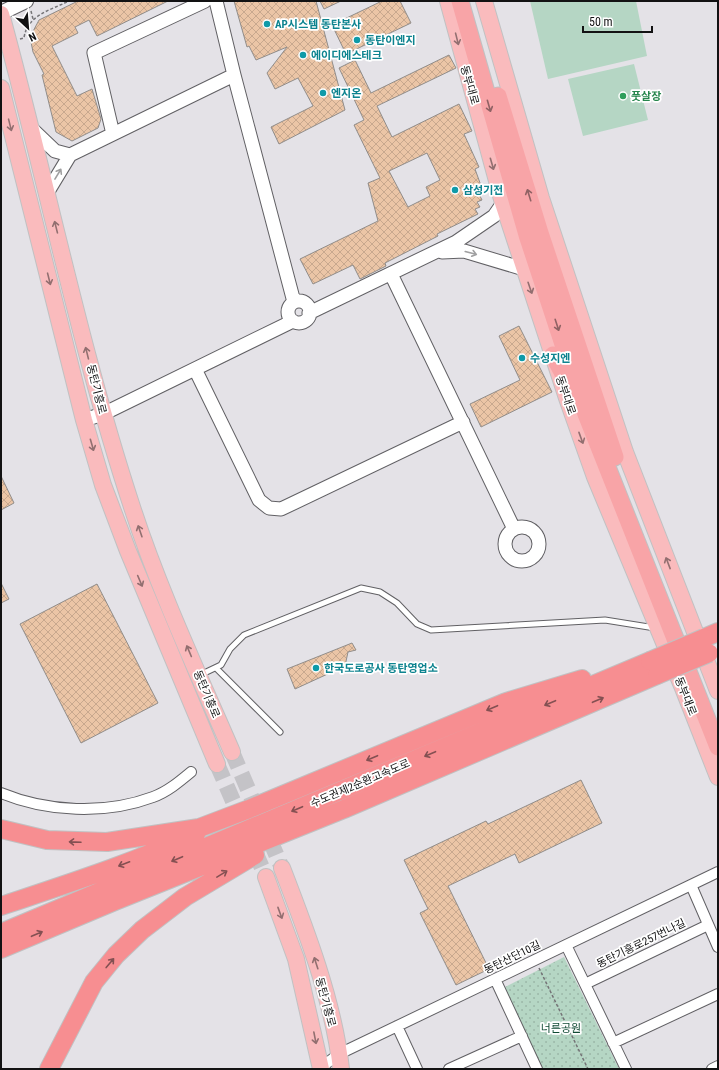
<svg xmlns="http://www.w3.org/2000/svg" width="719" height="1070" font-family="'Roboto Condensed','Noto Sans KR',sans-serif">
	<defs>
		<pattern id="grass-dots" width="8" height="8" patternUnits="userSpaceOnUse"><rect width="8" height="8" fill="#b5d6c4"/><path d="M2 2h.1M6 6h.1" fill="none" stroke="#9bb7a8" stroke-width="1.8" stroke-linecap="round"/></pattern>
		<pattern id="building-cross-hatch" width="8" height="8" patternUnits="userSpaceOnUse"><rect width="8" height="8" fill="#ebc5a6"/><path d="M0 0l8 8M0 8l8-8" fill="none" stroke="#c8a88e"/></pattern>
	</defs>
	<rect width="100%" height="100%" fill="#e4e2e7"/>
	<path fill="url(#grass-dots)" d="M564,957L619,1069H542L503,988Z"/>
	<path fill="#b5d6c4" d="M530,1H636L647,56L548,79Z
		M634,64L648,120L583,136L568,79Z"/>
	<path fill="url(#building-cross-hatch)" stroke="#918d8a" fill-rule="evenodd" d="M78,1H168L97,36L89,20L75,27L78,33L52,46L77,96L92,89L101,119L98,128L72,141L56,132L42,75L44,74L33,52L30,37L39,20Z
		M234,1H316L345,110L279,144L271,127L313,106L298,78L275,89L267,73L287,47L256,60L249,46L247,47Z
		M320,1H341L324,9Z
		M382,1H400L411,23L346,54L332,25Z
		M449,55L456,68L377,106L392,137L459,104L472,131L464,134L479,167L475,169L484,194L480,196L482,200L477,202L480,207L475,209L478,214L437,234L438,236L385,263L386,266L360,279L353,265L313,284L300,259L378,221L368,183L380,178L354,125L364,120L339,68L355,60L371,93ZM427,153L440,180L426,187L430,196L408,207L389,171Z
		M519,326L552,392L481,427L470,404L520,380L499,336Z
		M1,476L14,503L1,510Z
		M1,583L9,599L1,603Z
		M97,584L158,703L81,743L20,624Z
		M352,643L356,650L348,652L345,666L295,689L287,669Z
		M581,780L602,823L519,863L515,854L448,886L489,969L456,985L420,913L428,909L404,860L486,821L488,824Z"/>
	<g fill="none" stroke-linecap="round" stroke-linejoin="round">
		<path stroke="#c4c3c7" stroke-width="16" stroke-dasharray="16 8" stroke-linecap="butt" d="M232,752L282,868
			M217,764L266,877"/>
		<g stroke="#616064" stroke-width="7">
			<path id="service" d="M216,668L280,732
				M200,675L221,665L230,649L244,635L361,588L380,592L397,603L417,624L431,630L605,620L655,628"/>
		</g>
		<g stroke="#616064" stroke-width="12">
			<path id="minor" d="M1,793C47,812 105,815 153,797C167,792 179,782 191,772
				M691,885L718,947
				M566,945L626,1069
				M495,979L537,1069
				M585,984L708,925
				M397,1026L417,1069
				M613,1043L718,994
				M319,1069L339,1054L718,872
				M449,1069L522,1036
				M712,1069L718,1066"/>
		</g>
		<g stroke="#616064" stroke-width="15">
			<path id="tertiary" d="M216,1L234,75L294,302
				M32,129L55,151L70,155
				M113,134L94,53L205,1
				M47,193L70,155L234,75
				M442,252L464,251L524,269
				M391,274L514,529
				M288 312a11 11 0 1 1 22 0a11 11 0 1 1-22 0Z
				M309,313L456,242L494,216L503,203
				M195,369L259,500L269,508L281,509L463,422
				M84,420L103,414L293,321
				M505 544a17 17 0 1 1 34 0a17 17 0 1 1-34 0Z"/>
		</g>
		<g stroke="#616064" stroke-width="16">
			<path id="secondary" d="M1,13L26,1"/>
		</g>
		<g stroke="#c1c1c2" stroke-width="18">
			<path id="primary" d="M448,1L503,203L567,398L595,477L683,688L718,777
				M484,1L541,198L625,452L718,691
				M1,14C46,178 79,346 132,507C159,590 197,671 232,752
				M1,88L84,420L103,485L128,551L217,764
				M282,868C306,930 334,1003 341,1069
				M266,877L296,959L321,1069"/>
		</g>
		<g stroke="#c1c1c2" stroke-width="19">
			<path id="trunk" d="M460,1L527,235L586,414L718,747
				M498,96L540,233L615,457
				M553,355L568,383"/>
		</g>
		<g stroke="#c1c1c2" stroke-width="20">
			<path id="motorway" d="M704,638L718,632
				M1,829L47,840L107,842L199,828L249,809L506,702L582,679
				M1,906C67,884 133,863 196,834
				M1,933L650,661
				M1,949L115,901L344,809L657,675
				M49,1069L94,982L116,955L142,930L185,897L255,855"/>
		</g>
		<path stroke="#747376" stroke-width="1.5" stroke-dasharray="3 2" stroke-linecap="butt" d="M31,11L33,19
			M20,39L24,38C27,15 51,10 69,1
			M539,968L588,1069"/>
		<use href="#service" stroke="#fff" stroke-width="5"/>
		<use href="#minor" stroke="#fff" stroke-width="10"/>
		<use href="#tertiary" stroke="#fff" stroke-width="13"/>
		<use href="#secondary" stroke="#fff" stroke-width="14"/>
		<use href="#primary" stroke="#fabbbd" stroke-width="16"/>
		<use href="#trunk" stroke="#f8a4a7" stroke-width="17"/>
		<use href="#motorway" stroke="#f78e91" stroke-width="18"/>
		<g stroke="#c1c1c2" stroke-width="20" stroke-linecap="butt">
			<path id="motorway-bridge" d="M650,661L704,638
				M657,675L709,653"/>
		</g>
		<use href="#motorway-bridge" stroke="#f78e91" stroke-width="18"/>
	</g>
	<defs><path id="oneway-shaft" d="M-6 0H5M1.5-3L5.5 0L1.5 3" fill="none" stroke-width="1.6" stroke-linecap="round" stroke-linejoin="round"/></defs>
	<g stroke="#926f70">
		<use href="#oneway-shaft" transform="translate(457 39) rotate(76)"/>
		<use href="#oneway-shaft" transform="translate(10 125) rotate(76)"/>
		<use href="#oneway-shaft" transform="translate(492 164) rotate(74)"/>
		<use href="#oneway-shaft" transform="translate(56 227) rotate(-104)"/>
		<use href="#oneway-shaft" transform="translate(49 279) rotate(76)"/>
		<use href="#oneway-shaft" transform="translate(530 288) rotate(71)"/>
		<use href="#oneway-shaft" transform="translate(87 353) rotate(-104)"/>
		<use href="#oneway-shaft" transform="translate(581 438) rotate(70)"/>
		<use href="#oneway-shaft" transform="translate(92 445) rotate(74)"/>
		<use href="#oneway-shaft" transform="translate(140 531) rotate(-109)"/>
		<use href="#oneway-shaft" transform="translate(668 563) rotate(-111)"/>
		<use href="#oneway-shaft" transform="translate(140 581) rotate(67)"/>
		<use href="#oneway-shaft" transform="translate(189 651) rotate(-113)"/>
		<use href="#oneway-shaft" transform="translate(280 913) rotate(70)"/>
		<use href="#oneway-shaft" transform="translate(316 963) rotate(-108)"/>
		<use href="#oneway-shaft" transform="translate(315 1038) rotate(79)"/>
	</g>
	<g stroke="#906264">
		<use href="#oneway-shaft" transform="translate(489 106) rotate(74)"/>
		<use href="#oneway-shaft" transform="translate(529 195) rotate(-107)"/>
		<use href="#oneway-shaft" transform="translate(557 325) rotate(72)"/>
	</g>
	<g stroke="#a0a0a1">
		<use href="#oneway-shaft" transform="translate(58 174) rotate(-59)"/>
		<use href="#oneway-shaft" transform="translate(471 253) rotate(15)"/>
	</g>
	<g stroke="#845052">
		<use href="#oneway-shaft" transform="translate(598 700) rotate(-23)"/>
		<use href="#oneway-shaft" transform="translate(550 703) rotate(157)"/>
		<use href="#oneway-shaft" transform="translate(492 708) rotate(157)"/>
		<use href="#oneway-shaft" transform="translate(430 754) rotate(157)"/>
		<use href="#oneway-shaft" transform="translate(372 758) rotate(157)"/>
		<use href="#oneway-shaft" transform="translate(297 809) rotate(157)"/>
		<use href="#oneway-shaft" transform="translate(75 842) rotate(-178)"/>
		<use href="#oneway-shaft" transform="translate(177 859) rotate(157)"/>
		<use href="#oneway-shaft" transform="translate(124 864) rotate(159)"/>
		<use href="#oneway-shaft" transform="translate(222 874) rotate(-31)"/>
		<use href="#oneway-shaft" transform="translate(37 934) rotate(-23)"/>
		<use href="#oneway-shaft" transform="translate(110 963) rotate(-50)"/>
	</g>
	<g fill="#0f9aa8" stroke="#fff" stroke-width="1.5">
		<circle cx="267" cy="24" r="4"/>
		<circle cx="357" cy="40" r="4"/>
		<circle cx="303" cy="55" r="4"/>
		<circle cx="323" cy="93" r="4"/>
		<circle cx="455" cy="190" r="4"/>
		<circle cx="522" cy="358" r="4"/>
		<circle cx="316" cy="668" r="4"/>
	</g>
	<circle fill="#2e9e5b" stroke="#fff" stroke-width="1.5" cx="623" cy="96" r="4"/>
	<g text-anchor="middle" stroke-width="3.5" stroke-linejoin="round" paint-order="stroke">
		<g font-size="11" font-weight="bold" fill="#0d838f" stroke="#fff" text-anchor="start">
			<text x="275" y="28">AP시스템 동탄본사</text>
			<text x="365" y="44">동탄이엔지</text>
			<text x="311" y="59">에이디에스테크</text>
			<text x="331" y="97">엔지온</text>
			<text x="463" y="194">삼성기전</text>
			<text x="530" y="362">수성지엔</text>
			<text x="324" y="672">한국도로공사 동탄영업소</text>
		</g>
		<g font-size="11" fill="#121213" stroke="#fff">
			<text transform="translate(470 85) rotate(74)" y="4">동부대로</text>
			<text transform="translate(97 389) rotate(76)" y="4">동탄기흥로</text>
			<text transform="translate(566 395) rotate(71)" y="4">동부대로</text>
			<text transform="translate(207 694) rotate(67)" y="4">동탄기흥로</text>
			<text transform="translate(686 696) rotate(68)" y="4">동부대로</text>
			<text transform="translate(360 783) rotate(-23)" y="4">수도권제2순환고속도로</text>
			<text transform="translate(641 943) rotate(-26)" y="4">동탄기흥로257번나길</text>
			<text transform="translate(512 957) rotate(-26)" y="4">동탄산단10길</text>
			<text transform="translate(326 1002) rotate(75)" y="4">동탄기흥로</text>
		</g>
		<g font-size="11" font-weight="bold" fill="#27864d" stroke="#fff" text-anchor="start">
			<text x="631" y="100">풋살장</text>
		</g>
		<g font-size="11" fill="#0f4a33" stroke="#fff">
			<text x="561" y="1032">너른공원</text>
		</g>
	</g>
	<rect width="719" height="1070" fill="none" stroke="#121213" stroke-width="4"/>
	<g transform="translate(28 28) rotate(154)" stroke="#ffffff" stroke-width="3" paint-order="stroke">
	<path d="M0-3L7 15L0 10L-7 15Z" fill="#121213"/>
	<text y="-6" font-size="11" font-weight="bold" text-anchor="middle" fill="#121213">N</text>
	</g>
	<path d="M583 26v6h69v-6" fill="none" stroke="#121213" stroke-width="2"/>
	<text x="589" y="26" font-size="12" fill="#121213" stroke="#ffffff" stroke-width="3" paint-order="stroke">50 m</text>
</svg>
